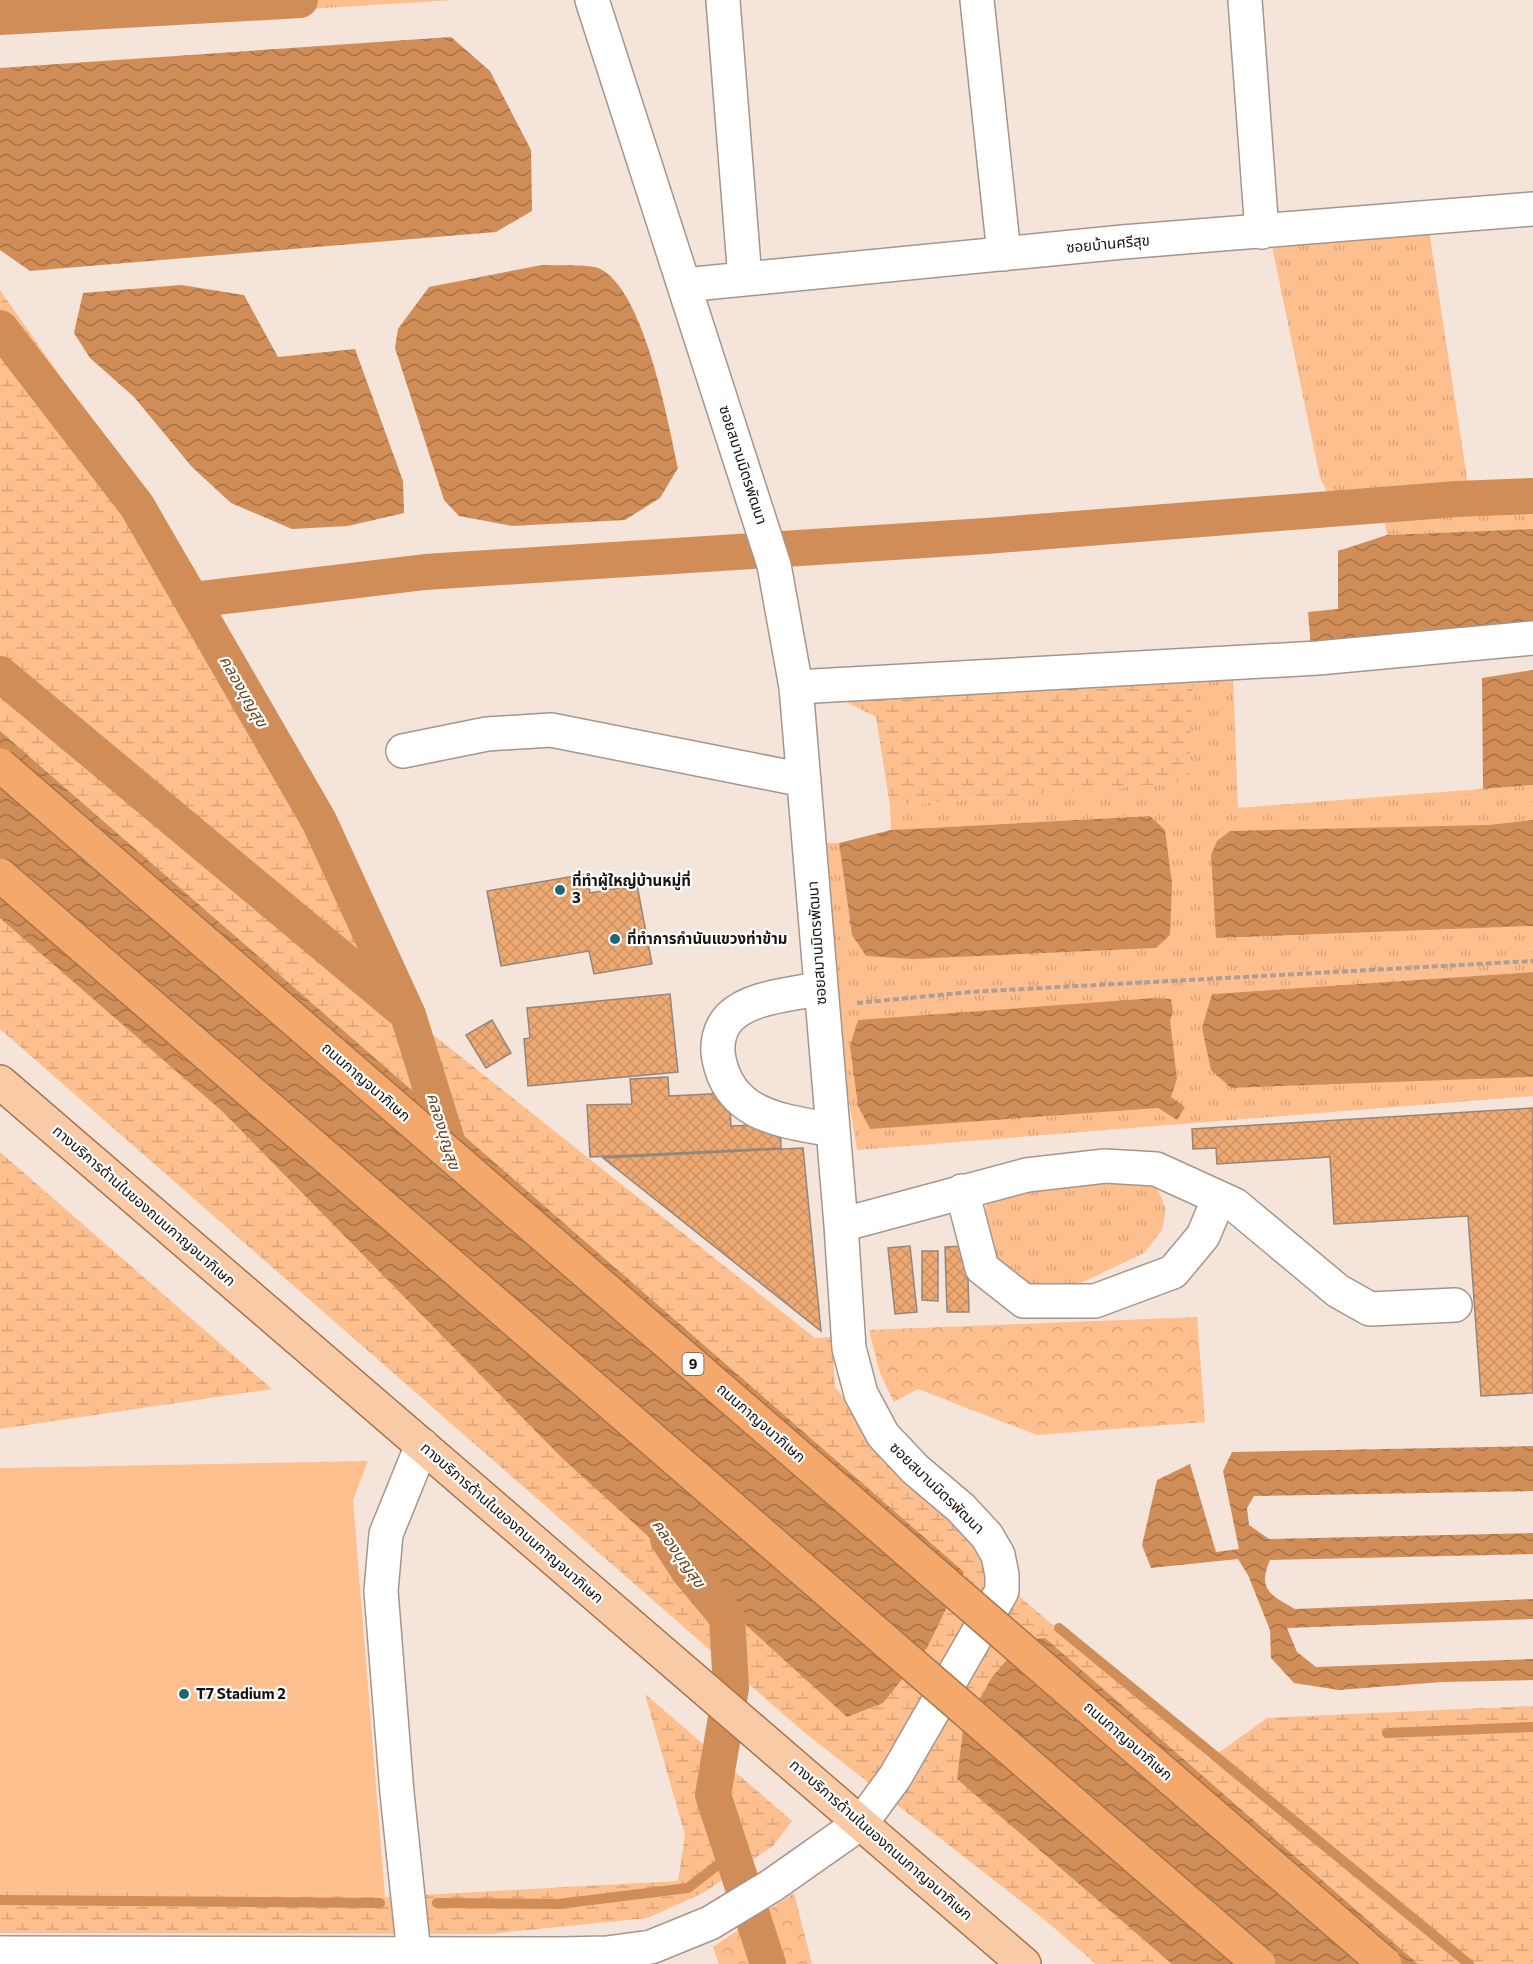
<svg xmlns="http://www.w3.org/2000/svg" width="1533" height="1964" font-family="Commissioner,'Noto Sans Thai',sans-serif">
	<defs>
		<pattern id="grass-tufts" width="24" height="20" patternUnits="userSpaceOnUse" patternTransform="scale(1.5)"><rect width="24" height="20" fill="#febf8e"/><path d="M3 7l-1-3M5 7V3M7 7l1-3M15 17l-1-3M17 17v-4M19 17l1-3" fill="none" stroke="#d9a379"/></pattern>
		<pattern id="forest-crowns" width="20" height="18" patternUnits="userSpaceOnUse" patternTransform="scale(1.5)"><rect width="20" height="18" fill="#febf8e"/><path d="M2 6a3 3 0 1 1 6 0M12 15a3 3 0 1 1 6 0" fill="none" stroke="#d9a379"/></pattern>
		<pattern id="wetland-marsh" width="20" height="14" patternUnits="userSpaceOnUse" patternTransform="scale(1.5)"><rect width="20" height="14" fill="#febf8e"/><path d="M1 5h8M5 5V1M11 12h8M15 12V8" fill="none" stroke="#d9a379"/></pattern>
		<pattern id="water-waves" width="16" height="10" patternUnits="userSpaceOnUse" patternTransform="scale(1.5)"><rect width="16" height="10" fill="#d08d57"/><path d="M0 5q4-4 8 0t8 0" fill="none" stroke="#a87246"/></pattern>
		<pattern id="building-cross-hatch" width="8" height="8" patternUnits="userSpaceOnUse" patternTransform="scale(1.5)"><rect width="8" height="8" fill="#eea972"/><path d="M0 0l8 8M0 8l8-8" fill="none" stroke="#cb9162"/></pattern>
	</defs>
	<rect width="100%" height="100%" fill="#f4e4d9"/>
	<path fill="url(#grass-tufts)" fill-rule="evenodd" d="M0,0H454L0,28Z
		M1429,231L1469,491L1533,487V529L1387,535L1380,497L1333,503L1320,478L1272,246Z
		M1233,674L1238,808L1533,785V820L1487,825L1216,938L1533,926V972L1212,994L1231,1088L1533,1077V1096L857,1150L845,1076L823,843H839L852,935L1150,816L891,830L890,806L1188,782L1193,675ZM1170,999L1173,1012L1170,1021L1171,1097L1177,1120L1158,1108Z
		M1081,1174L1156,1186L1166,1209L1162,1230L1144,1253L1081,1283L1019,1284L997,1267L986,1234V1202Z"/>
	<path fill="url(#forest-crowns)" d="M1197,1317L1205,1422L1037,1435L918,1389L894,1402L880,1373L869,1330Z
		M794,1893L812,1964H719L713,1947Z"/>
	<path fill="url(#wetland-marsh)" d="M0,290L195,569L333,821L422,1026L815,1338L832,1337L835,1387L878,1441L982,1550L985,1567L1210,1759L1267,1718L1533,1706V1964H1096L1045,1920L805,1733L0,1029Z
		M1193,675L1189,782L890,806L876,717L835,696Z
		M0,1152L272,1389L0,1429Z
		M645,1694L792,1821L773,1846L703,1893L648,1918L489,1934L0,1933V1889L385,1897L678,1881L685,1835Z"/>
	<path fill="#febf8e" d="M368,1461L353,1500L385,1897L0,1889V1468Z"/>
	<path fill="url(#water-waves)" d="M451,37L490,71L531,150L532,211L496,232L30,271L0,250V68Z
		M542,265C556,266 586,264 598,268C644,287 668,422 678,468L660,498L625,520L512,526L459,516L444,500L395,348L398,329L429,287Z
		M181,285L244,295L278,357L355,349L403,481L404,513L348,526L292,529L231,503L192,467L134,397L90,358L74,333L83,293Z
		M1533,529V628L1311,647L1308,612L1338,609V551L1387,535Z
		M1533,670V785L1483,789L1482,678Z
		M0,731L964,1572L927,1648L883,1703L847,1717L562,1458L223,1112L0,918Z
		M1150,816L1165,830L1172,883L1170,935L1156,948L913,959L866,956L852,935L839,843L891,830Z
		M1533,820V926L1216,938L1211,855L1217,841L1230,831L1487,825Z
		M1533,972V1077L1231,1088L1211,1070L1202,1028L1212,994Z
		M1155,998L1171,999L1173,1012L1170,1021L1177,1079L1171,1097L1185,1107L1177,1120L1158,1108L870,1129L858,1106L850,1046L858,1020Z
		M1533,1446V1491L1254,1496L1247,1508L1249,1525L1269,1539L1533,1533V1554L1270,1560C1257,1590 1271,1595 1295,1609L1533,1599V1619L1287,1628L1297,1652L1316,1667L1533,1659V1680L1442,1682L1339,1690L1294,1683L1271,1658L1270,1630L1248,1575L1238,1559L1151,1568L1142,1545L1157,1480L1190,1464L1216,1552L1239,1549L1223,1471L1232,1452Z
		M1045,1638L1418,1964H1172L957,1779L963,1730L992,1677L1024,1640Z"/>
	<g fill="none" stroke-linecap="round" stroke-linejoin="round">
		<path stroke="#d08d57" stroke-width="10" d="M1059,1628L1469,1964
			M1387,1733L1533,1727
			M0,1900L380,1903
			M437,1903L559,1904L688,1888L732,1854"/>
		<path stroke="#d08d57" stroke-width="36" d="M0,17L300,0
			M0,328L137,506L319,821L408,1015L453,1160
			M192,600L425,572L986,536L1457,499L1533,496
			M0,674L403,1010
			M668,1539L688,1570L727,1617L731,1688L713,1795L768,1964"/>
	</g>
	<path fill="url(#building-cross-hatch)" stroke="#93867b" stroke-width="1.5" d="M586,874L590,893L637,885L652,964L594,974L589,951L501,966L487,891Z
		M670,994L678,1072L528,1086L524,1039L530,1038L527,1008Z
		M492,1020L511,1053L486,1068L466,1035Z
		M668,1077L669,1096L729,1093L731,1126L780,1124L781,1148L590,1157L587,1105L632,1104L630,1079Z
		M1533,1108V1393L1481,1396L1468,1216L1334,1224L1330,1157L1217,1164L1216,1148L1193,1149L1192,1129Z
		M803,1148L821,1331L603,1158Z
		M910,1246L917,1312L895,1314L888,1248Z
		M967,1246L969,1312H947L945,1247Z
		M922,1251H938V1301L922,1300Z"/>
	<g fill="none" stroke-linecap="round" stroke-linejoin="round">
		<g stroke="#a5968c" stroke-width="36">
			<path id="minor" d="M977,0L1004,254
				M1245,0L1262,232
				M723,1L745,279
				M684,285L1123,242L1533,209
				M796,687L1318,658L1533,638
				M403,751L487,734L551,730L804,780
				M820,988C793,995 751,996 730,1017C719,1028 716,1045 719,1059C730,1117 784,1121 833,1130
				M962,1191L982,1268L1024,1301H1095L1173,1272L1203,1236L1219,1198
				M841,1225L1027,1175L1105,1166L1156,1169L1235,1205L1338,1291L1370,1309L1455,1305
				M0,1953L562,1954L607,1953L651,1947L710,1923L771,1886L862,1822L895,1777L1002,1591V1575L998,1555L987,1536L961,1508L915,1469L883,1435L861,1394L849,1348L841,1225L796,687L774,565L592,0
				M414,1954L397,1793L381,1591L386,1534L422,1445"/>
		</g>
		<g stroke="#a7744b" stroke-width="36">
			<path id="major" d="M0,1082L1024,1964"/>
		</g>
		<path stroke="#ab9f96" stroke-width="4" stroke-dasharray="6 3" stroke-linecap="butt" d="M857,1003L970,992L1533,961"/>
		<use href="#minor" stroke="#fff" stroke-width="33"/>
		<use href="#major" stroke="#f8cba6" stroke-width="33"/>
		<g stroke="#a7744b" stroke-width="36" stroke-linecap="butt">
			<path id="highway-bridge" d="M0,765L1385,1964
				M0,875L1259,1964"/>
		</g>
		<use href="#highway-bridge" stroke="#f4a86b" stroke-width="33"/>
	</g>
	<g fill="#1d6872" stroke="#fff" stroke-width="2">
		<circle cx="560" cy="890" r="6"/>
		<circle cx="615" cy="939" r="6"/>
		<circle cx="184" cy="1694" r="6"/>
	</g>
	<g text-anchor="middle" stroke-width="4.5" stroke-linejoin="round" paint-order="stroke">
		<rect fill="#fff" stroke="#5d5a57" stroke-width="1.5" x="682.5" y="1353" width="21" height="22" rx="4.5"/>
		<g font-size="14" font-weight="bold" fill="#18130f">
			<text x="693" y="1369">9</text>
		</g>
		<g font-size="15" fill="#18130f" stroke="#fff">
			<text transform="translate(1108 244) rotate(-5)" y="5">ซอยบ้านศรีสุข</text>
			<text transform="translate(743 465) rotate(72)" y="5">ซอยสมานมิตรพัฒนา</text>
			<text transform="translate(817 943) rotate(-94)" y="5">ซอยสมานมิตรพัฒนา</text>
			<text transform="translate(366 1082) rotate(41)" y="5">ถนนกาญจนาภิเษก</text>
			<text transform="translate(144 1206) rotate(41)" y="5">ทางบริการด้านในของถนนกาญจนาภิเษก</text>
			<text transform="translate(761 1423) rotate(41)" y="5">ถนนกาญจนาภิเษก</text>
			<text transform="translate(937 1488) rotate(44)" y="5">ซอยสมานมิตรพัฒนา</text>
			<text transform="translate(512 1523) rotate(41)" y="5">ทางบริการด้านในของถนนกาญจนาภิเษก</text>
			<text transform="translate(1128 1741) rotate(41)" y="5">ถนนกาญจนาภิเษก</text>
			<text transform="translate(881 1840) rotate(41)" y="5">ทางบริการด้านในของถนนกาญจนาภิเษก</text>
		</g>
		<g font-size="15" font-weight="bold" fill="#18130f" stroke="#fff" text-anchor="start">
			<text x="572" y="886">ที่ทำผู้ใหญ่บ้านหมู่ที่<tspan x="572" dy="17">3</tspan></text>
			<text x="627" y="944">ที่ทำการกำนันแขวงท่าข้าม</text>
			<text x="196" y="1699">T7 Stadium 2</text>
		</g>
		<g font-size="16" font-style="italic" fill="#6c3f17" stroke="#fff">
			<text transform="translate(244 691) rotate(60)" y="6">คลองบุญสุข</text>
			<text transform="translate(444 1131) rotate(73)" y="6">คลองบุญสุข</text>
			<text transform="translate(679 1553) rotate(55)" y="6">คลองบุญสุข</text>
		</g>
	</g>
</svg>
